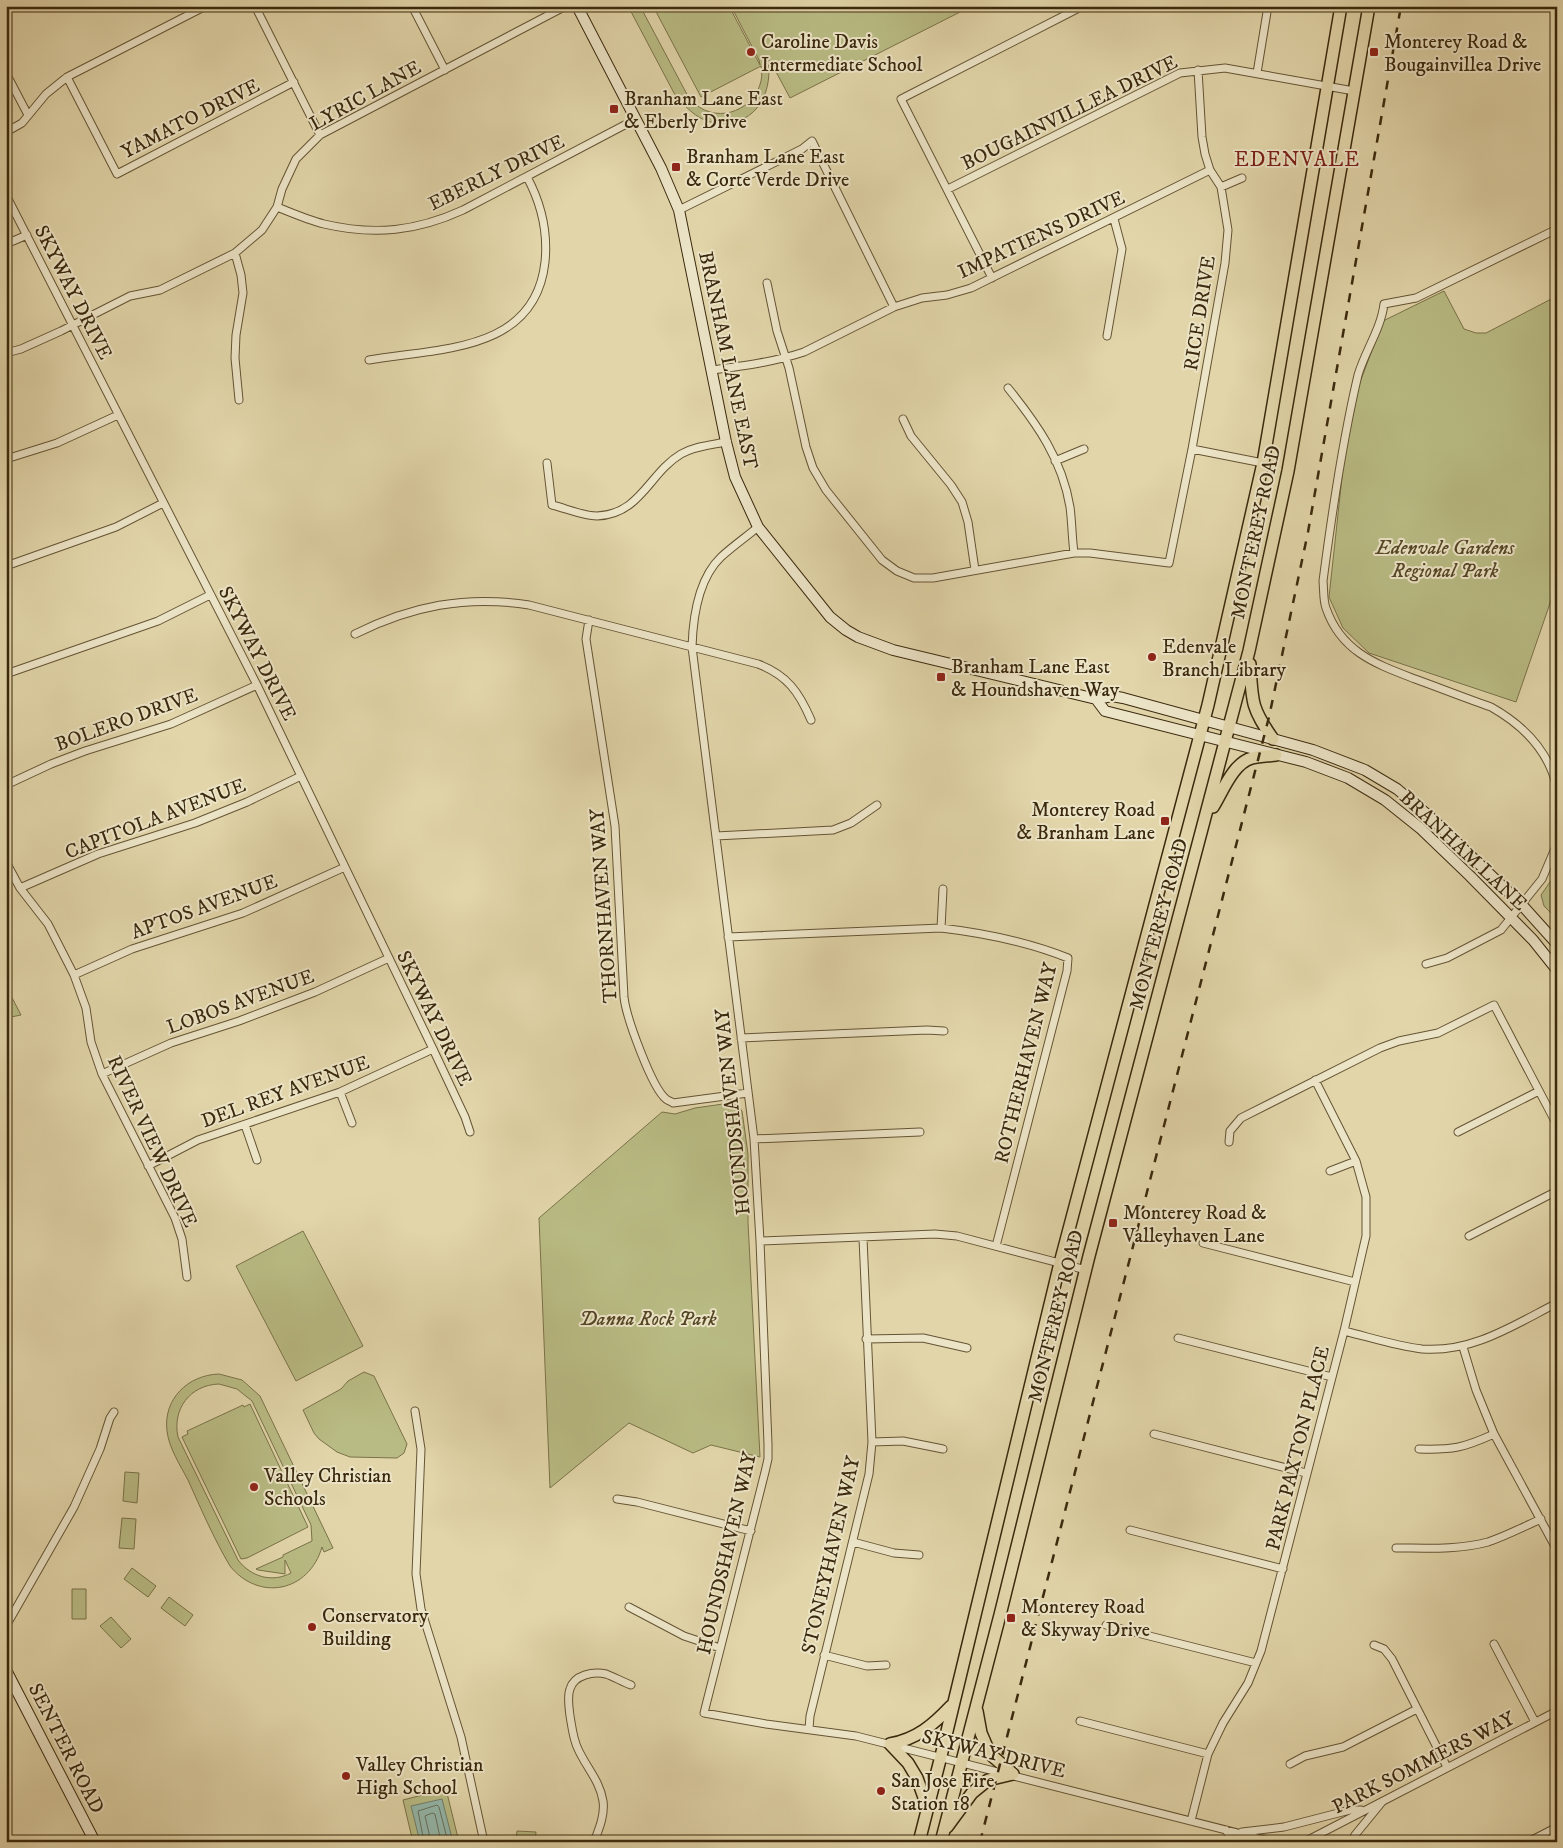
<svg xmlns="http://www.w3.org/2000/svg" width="1563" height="1848" font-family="'IM FELL DW Pica',serif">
	<rect width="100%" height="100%" fill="#e1d5a9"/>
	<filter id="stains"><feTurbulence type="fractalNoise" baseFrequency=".004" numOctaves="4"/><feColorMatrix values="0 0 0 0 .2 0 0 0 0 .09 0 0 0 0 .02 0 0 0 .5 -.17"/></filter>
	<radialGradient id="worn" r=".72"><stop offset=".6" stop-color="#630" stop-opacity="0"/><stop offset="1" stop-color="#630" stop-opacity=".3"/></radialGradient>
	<path fill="#b9bb84" stroke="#7a7248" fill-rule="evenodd" d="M628,6H640L690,100C696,105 702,110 710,112C738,120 767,94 761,66L701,97L653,6H729L760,65L759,60L731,6H972L790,98L767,55C775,89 758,127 717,123C699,122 685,107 674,93Z
		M1444,291L1464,329L1476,333H1486L1557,296V583L1516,702L1369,653L1343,628L1329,597L1344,459L1359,385L1383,321Z
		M1557,872V913L1553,915L1544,906L1541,895Z
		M6,986L21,1015L6,1018Z
		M730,1103L737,1105L742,1111L748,1154V1222L760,1457L711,1445L693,1453L629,1423L550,1488L539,1218L662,1112L675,1114L695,1108Z
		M303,1231L363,1346L296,1381L236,1266Z
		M364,1372L374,1376L407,1444L404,1453L397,1458L350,1457L337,1452L319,1439L314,1433L303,1410L341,1389L348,1381Z
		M219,1374L242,1380L260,1396L333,1548L324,1552L322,1547C309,1592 259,1602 230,1566C214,1539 201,1509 188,1480C180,1465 169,1448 167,1431C163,1399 188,1375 219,1374ZM219,1384L237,1389L252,1401L311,1525L312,1541L283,1555V1557L256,1569L258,1570L285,1574V1560L291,1573C272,1583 251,1577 238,1560L178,1437C172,1409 190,1385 219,1384Z
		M250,1404L308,1527L247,1558L241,1559L182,1437L188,1434L187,1431L243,1405L244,1407Z
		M125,1472L139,1473L137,1503L123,1501Z
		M122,1518L136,1519L134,1549L119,1548Z
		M132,1568L156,1586L148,1597L124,1579Z
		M72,1589H86V1619H72Z
		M169,1597L193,1615L185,1626L161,1608Z
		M111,1617L131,1639L121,1648L100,1626Z
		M446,1789L459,1842H413L403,1800Z
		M517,1831L536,1832L535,1842H516Z"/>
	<path fill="#94b8ab" stroke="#707f6c" d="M442,1799L453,1842H420L411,1806Z"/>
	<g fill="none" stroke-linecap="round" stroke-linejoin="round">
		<path stroke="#68705c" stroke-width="1" d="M424,1842L418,1811L437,1805L439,1807L448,1842
			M431,1842L425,1816L432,1813L435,1814L441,1842"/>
		<g stroke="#645434" stroke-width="9">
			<path id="street" d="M255,6L320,135
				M412,6L445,70
				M6,73L28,115
				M1257,73L1268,6
				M67,77L117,174L294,82
				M6,132L22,123L46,94L67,77L206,6
				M1221,187L1242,178
				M948,189L1180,73L1225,68L1354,91
				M6,195L257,685L433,1049L465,1117L470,1132
				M277,207C292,213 308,220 324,224C375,236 417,231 463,210L636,119
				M679,210L802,149L812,141L894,307
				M1557,229L1416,298L1384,304C1381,329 1365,351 1358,375C1342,443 1332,512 1323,581C1324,590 1323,600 1326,608C1341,652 1376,664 1415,679C1440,688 1465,698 1491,707C1523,725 1549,751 1557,788
				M6,244L27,235
				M235,253L241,275L243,293L236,335L235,358L239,400
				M992,278L901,99L1083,6
				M767,283L777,331L789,368L806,447L813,468L826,490L882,560L897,571L914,578H933L1074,553H1090L1169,563L1192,449L1225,263L1228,230L1221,187L1210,170L1205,154L1202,137L1198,70
				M1107,336L1122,249L1114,219
				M6,353L21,349L61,331L130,296L160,290L235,253L262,230L277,207L282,189L296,159L320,135L566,6
				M369,360C438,348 535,353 545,262C548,232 541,203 527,177
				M712,370C743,366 774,362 804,352L894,307L922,298L947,295L971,288L1210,170
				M1008,388C1037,424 1062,459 1070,507C1072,522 1072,538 1074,553
				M903,419L911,436L951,485L962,502L968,522L975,570
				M1192,449L1263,463
				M6,459L57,443L118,415
				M1055,461L1084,449
				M547,463L552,505C565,508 583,516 597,516C641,514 649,473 681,454C695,446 711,445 726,442
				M758,527C746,537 733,546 721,557C698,579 693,616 692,647L754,1139L760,1241L768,1444V1459L765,1472L704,1713L766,1724L856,1736L1273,1842
				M6,566L116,527L163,503
				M589,620L586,639L615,826L624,997C626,1017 652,1088 666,1099C668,1101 671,1101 673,1103L748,1093
				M355,634C411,606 466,595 529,605L758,664C787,675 799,692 811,720
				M6,674L158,621L210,595
				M6,785L51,764L85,751L171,724L257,685
				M716,836L833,830L851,823L877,805
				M6,862L20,888L48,924L74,975L86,1008L91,1042L102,1074L175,1218L182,1239L187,1277
				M20,888L98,854L195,823L247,802L301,776
				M941,928L943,889
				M728,937L941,928C984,933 1028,942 1068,958L1067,971L996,1246
				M1426,964L1447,958L1501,930L1542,879L1557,844
				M74,975L132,949L243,913L345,867
				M741,1038L927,1030L944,1031
				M102,1074L171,1043L239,1021L315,992L389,958
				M340,1092L352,1123
				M245,1125L257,1160
				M1458,1132L1539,1091
				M754,1139L920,1132
				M1229,1142L1230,1131L1241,1118L1380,1048L1399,1041L1438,1033L1494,1005L1557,1125
				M148,1166L198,1140L340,1092L433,1049
				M1330,1171L1356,1161
				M1469,1236L1557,1191
				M760,1241L935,1234L957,1236L1086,1270
				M1203,1243L1355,1282
				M1344,1331C1369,1337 1396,1346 1422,1349C1472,1353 1514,1325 1557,1303
				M1178,1338L1332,1377
				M866,1339L923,1338L967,1348
				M1463,1347L1476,1390L1494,1434L1557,1550
				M415,1411L421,1449L416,1574L421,1609L461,1737L484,1842
				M1154,1434L1306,1473
				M872,1442L903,1441L943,1449
				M1419,1449C1453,1450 1463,1448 1494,1434
				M617,1499L637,1502L751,1531
				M6,1515H7
				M1130,1530L1283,1569
				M853,1542L894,1553L919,1555
				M1396,1548C1426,1548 1458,1550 1488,1542C1506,1536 1523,1527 1541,1519
				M629,1607L684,1636L720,1648
				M1106,1625L1256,1663
				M6,1626L74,1507L100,1449L110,1418L114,1412
				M1494,1644L1535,1722
				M1374,1645L1384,1649L1392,1659L1447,1767
				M824,1655L867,1666L886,1665
				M1080,1721L1208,1754
				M809,1729L810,1716L869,1474L872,1442L863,1238
				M1290,1764L1305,1756L1343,1747L1417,1709
				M1191,1821L1208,1754L1223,1723L1248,1683L1261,1651L1344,1331L1366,1236V1197L1356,1161L1315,1080
				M1226,1830L1233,1842
				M1242,1832L1284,1827L1350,1810H1361
				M594,1842C599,1829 605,1815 603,1801C600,1781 586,1767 578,1749C573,1739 572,1727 570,1716C569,1707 567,1697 570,1689C574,1675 593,1671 606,1674C614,1677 623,1682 631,1685
				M1304,1842L1557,1711
				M1352,1842L1355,1835L1382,1802
				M1528,1842L1557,1827"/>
		</g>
		<g stroke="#3b290d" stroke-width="12">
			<path id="secondary" d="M577,6L661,168L679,210L726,442L735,477L758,527L830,617L846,630L858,637L893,650L1096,699L1112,696L1123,698L1313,750L1365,770L1397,789L1429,816L1522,905L1557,944
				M1096,699L1105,711L1306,762L1348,778L1385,800L1420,828L1470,876L1533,940L1557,970
				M6,1670L95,1842"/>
		</g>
		<g stroke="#3b290d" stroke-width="14">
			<path id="primary" d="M1250,664C1252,701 1251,708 1273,739
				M1213,807C1223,791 1233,763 1252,758C1260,756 1269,756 1276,755
				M977,1711L981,1733L990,1754L1013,1774
				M890,1744C917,1739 933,1725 951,1706
				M890,1744L908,1763L917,1778L927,1806
				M947,1827L972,1793L988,1780L1013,1774
				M919,1842L941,1756L1060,1263L1208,705L1263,463L1341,6
				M941,1842L1000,1615L1089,1256L1249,651L1288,471L1369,6"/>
		</g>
		<use href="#street" stroke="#ece4c7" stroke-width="7"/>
		<use href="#secondary" stroke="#ece4c7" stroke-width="10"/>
		<use href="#primary" stroke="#e1d5a9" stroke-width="11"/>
		<path stroke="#3b290d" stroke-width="2.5" stroke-dasharray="9 9" stroke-linecap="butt" d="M980,1842L1269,717L1308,532L1401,6"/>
	</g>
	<g fill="#8f2418" stroke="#ece4c7" stroke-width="2">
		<circle cx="751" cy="52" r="5"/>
		<rect x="1369" y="47" width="10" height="10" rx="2.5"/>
		<rect x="609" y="104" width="10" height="10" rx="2.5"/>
		<rect x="671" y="162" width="10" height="10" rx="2.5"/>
		<circle cx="1152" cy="657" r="5"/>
		<rect x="936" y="672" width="10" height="10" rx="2.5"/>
		<rect x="1160" y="816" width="10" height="10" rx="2.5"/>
		<rect x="1108" y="1218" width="10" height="10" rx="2.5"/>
		<circle cx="254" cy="1487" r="5"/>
		<rect x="1006" y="1613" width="10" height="10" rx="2.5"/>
		<circle cx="312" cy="1627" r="5"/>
		<circle cx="346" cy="1776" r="5"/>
		<circle cx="881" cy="1791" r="5"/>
	</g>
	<g text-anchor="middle" stroke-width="4" stroke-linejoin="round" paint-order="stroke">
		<g font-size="20" fill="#3b290d" stroke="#ece4c7" text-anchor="start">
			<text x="761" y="48">Caroline Davis<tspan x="761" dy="23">Intermediate School</tspan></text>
			<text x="1384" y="48">Monterey Road &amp;<tspan x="1384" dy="23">Bougainvillea Drive</tspan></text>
			<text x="624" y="105">Branham Lane East<tspan x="624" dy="23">&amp; Eberly Drive</tspan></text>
			<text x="686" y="163">Branham Lane East<tspan x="686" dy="23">&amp; Corte Verde Drive</tspan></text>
			<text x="1162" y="653">Edenvale<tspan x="1162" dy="23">Branch Library</tspan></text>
			<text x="951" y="673">Branham Lane East<tspan x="951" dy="23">&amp; Houndshaven Way</tspan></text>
			<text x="1155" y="816" text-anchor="end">Monterey Road<tspan x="1155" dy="23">&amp; Branham Lane</tspan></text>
			<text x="1123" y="1219">Monterey Road &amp;<tspan x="1123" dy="23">Valleyhaven Lane</tspan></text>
			<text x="264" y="1482">Valley Christian<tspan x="264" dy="23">Schools</tspan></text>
			<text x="1021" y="1613">Monterey Road<tspan x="1021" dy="23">&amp; Skyway Drive</tspan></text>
			<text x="322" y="1622">Conservatory<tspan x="322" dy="23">Building</tspan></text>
			<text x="356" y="1771">Valley Christian<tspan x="356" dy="23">High School</tspan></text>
			<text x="891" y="1787">San Jose Fire<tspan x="891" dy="23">Station 18</tspan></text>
		</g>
		<g font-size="20" fill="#3b290d" stroke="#ece4c7">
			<text transform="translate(365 95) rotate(-29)" y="7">LYRIC LANE</text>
			<text transform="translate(1069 112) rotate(-26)" y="7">BOUGAINVILLEA DRIVE</text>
			<text transform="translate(190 118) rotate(-27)" y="7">YAMATO DRIVE</text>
			<text transform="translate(496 172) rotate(-26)" y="7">EBERLY DRIVE</text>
			<text transform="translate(1041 234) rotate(-25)" y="7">IMPATIENS DRIVE</text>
			<text transform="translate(74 292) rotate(63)" y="7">SKYWAY DRIVE</text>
			<text transform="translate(1199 313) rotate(-81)" y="7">RICE DRIVE</text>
			<text transform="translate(729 360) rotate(78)" y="7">BRANHAM LANE EAST</text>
			<text transform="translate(1255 532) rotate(-78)" y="7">MONTEREY ROAD</text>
			<text transform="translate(258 653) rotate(63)" y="7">SKYWAY DRIVE</text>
			<text transform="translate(126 719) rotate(-20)" y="7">BOLERO DRIVE</text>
			<text transform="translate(155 818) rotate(-21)" y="7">CAPITOLA AVENUE</text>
			<text transform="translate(1464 850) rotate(43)" y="7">BRANHAM LANE</text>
			<text transform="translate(204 906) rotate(-20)" y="7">APTOS AVENUE</text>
			<text transform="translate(603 906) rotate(-94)" y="7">THORNHAVEN WAY</text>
			<text transform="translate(1158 924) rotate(-75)" y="7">MONTEREY ROAD</text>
			<text transform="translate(240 1001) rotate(-20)" y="7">LOBOS AVENUE</text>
			<text transform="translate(435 1018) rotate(64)" y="7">SKYWAY DRIVE</text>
			<text transform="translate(1025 1063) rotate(-76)" y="7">ROTHERHAVEN WAY</text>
			<text transform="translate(285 1091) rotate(-20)" y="7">DEL REY AVENUE</text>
			<text transform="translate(732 1112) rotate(-96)" y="7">HOUNDSHAVEN WAY</text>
			<text transform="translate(153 1141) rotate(65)" y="7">RIVER VIEW DRIVE</text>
			<text transform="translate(1055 1316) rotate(-76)" y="7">MONTEREY ROAD</text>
			<text transform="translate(1297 1448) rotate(-76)" y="7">PARK PAXTON PLACE</text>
			<text transform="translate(726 1553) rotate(-77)" y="7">HOUNDSHAVEN WAY</text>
			<text transform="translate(830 1555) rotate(-77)" y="7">STONEYHAVEN WAY</text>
			<text transform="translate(67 1748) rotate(63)" y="7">SENTER ROAD</text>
			<text transform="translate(994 1753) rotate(14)" y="7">SKYWAY DRIVE</text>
			<text transform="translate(1423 1762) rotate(-27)" y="7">PARK SOMMERS WAY</text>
		</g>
		<g font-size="20" font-style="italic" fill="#544625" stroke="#ece4c7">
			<text x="1445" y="554">Edenvale Gardens<tspan x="1445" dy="23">Regional Park</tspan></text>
			<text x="648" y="1325">Danna Rock Park</text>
		</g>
		<g font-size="21" letter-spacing="1" fill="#7a1f14" stroke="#ece4c7">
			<text x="1297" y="166">EDENVALE</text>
		</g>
	</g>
	<rect width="1563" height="1848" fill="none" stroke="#e1d5a9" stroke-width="25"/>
	<rect x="8" y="8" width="1548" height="1833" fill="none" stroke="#3b290d" stroke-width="2.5"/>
	<rect x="12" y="12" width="1538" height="1823" fill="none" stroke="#3b290d"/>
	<rect width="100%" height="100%" filter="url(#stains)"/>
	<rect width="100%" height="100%" fill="url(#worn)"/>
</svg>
